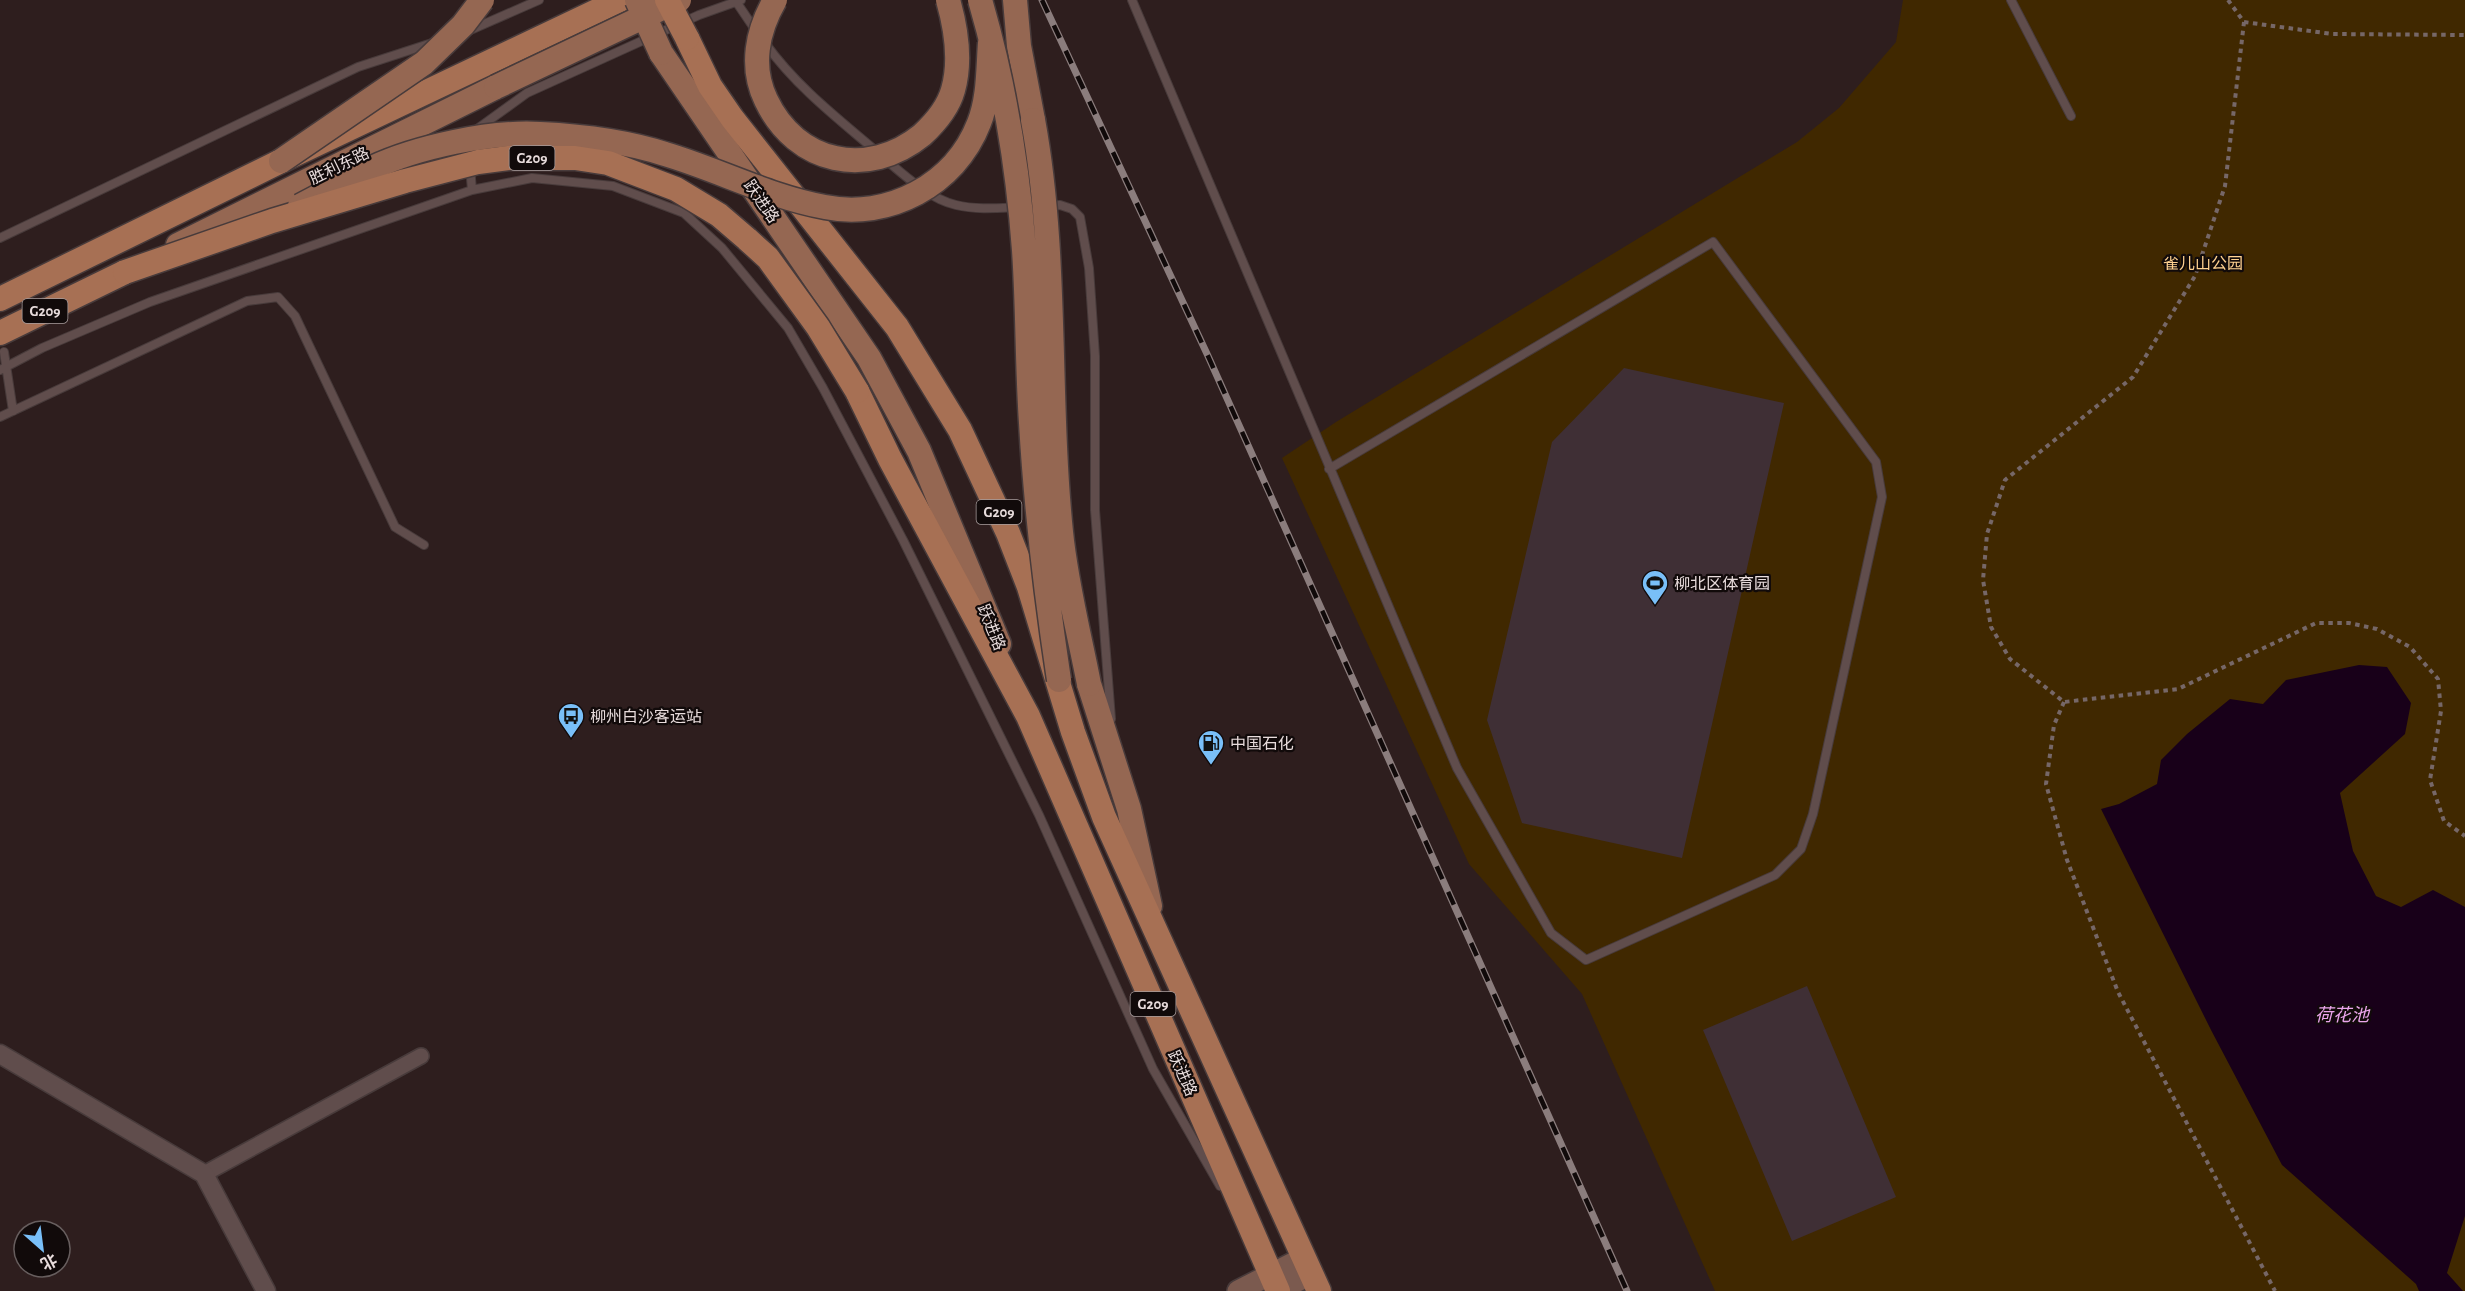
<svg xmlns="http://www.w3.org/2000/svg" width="2465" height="1291" font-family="'Alegreya Sans','Noto Sans SC',sans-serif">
	<rect width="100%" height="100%" fill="#2e1e1e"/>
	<path fill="#402800" d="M1903,0H2465V1291H1715L1582,994L1469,864L1282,458L1336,422L1797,142L1839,108L1896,42Z"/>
	<path fill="#180019" d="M2359,665L2387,667L2411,703L2405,734L2340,793L2353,851L2376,896L2401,907L2433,890L2465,907V1216L2447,1273L2463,1291H2419L2416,1284L2282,1165L2211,1030L2101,809L2119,804L2157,784L2161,760L2187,734L2230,699L2263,704L2286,680Z"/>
	<path fill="#3f2f35" d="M1624,368L1784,403L1682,858L1522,823L1487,720L1552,442Z
		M1807,986L1896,1197L1792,1241L1703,1030Z"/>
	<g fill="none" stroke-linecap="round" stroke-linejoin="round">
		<g stroke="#483b3b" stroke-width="10">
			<path id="service" d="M735,0L756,31
				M1132,0L1457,768L1551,933L1586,960L1775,875L1801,849L1813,814L1882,497L1876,462L1713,242L1329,469
				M2011,0L2071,116
				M466,32L539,0
				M765,43C796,86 836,117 876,151
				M473,132L527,93L699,15L741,0
				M885,159C905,176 930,199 956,205C976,210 998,208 1018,207
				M470,167L472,190
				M1048,206L1060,205L1072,209L1080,217L1089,268L1095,356V510L1111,719
				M0,238L358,67L432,43
				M4,352L13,411
				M0,370L42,348L150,302L472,190L532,178L613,186L684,213L722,248L788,328L823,388L903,540L1039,815L1153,1069L1220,1186
				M0,417L247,301L278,297L295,316L395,527L424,545"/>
		</g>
		<g stroke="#483b3b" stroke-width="18">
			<path id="minor" d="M204,1174L421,1056"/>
		</g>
		<g stroke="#483b3b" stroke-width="21">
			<path id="tertiary" d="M0,1054L204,1174L266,1291"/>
		</g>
		<g stroke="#483b3b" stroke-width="24">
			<path id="secondary" d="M1238,1291L1303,1258
				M1278,1291L1311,1274"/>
		</g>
		<g stroke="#483b3b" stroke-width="27">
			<path id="primary" d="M1015,0L1019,46L1033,120
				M661,53L869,358L919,451L999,644
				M178,245L496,87
				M1089,684L1129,809L1150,906"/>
		</g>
		<g stroke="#483b3b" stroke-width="27">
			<path id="trunk" d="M687,38L710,86L732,118L897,327L960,430L1008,533L1029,587L1073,732L1104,817L1319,1291
				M0,299L281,161L620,0
				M0,333L125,272
				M857,391L890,459L1028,716L1278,1291"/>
		</g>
		<path stroke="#766767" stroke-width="4" stroke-dasharray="4.5 4.5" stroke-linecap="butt" d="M2228,0L2244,22L2225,186L2195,276L2133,377L2005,480L1987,534L1983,580L1991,627L2010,659L2064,702L2178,689L2316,623H2349L2377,629L2410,647L2438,679L2441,711L2430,780L2444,821L2465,836
			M2244,22L2332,34L2465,35
			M2064,702L2054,725L2046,784L2067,860L2118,992L2275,1291"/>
		<use href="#service" stroke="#604d4c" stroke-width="8"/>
		<use href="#minor" stroke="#604d4c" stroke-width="15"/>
		<use href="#tertiary" stroke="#604d4c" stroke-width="18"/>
		<use href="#secondary" stroke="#7b5a4f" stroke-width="21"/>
		<use href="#primary" stroke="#956752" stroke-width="24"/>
		<use href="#trunk" stroke="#a77054" stroke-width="24"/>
		<g stroke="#8b7d7d" stroke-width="7">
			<path id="rail" d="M1042,0L1208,356L1627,1291"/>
		</g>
		<use href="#rail" stroke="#110a0a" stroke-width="4.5" stroke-dasharray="14" stroke-linecap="butt"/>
		<g stroke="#483b3b" stroke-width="27" stroke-linecap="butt">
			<path id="primary-bridge" d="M637,0L661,53
				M775,0C757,31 750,67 766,100C796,164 868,179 922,135C935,123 948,108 953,90C961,62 956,28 948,0
				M980,0C1003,79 1018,168 1024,250C1028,308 1027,365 1031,423C1036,509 1046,594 1059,680
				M496,87L679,0
				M1033,120C1058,256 1047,394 1061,532C1066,583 1079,633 1089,684
				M281,161L424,63L463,25L482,0
				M300,206C324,194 347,180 372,168C417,147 490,131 540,134C582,136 625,141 665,154C719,170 770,197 825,207C888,220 955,185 979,123C989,98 988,69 990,43"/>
		</g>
		<g stroke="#483b3b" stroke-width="27" stroke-linecap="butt">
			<path id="trunk-bridge" d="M667,0L687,38
				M125,272L272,221L405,181L478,162L509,158H575L608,163L676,189L719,215L747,239L768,258L818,327L857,391"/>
		</g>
		<use href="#primary-bridge" stroke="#956752" stroke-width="24"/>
		<use href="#trunk-bridge" stroke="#a77054" stroke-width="24"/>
	</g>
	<defs>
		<g id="stadium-pin" transform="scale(1.35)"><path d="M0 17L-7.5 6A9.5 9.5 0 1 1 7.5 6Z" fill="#79bff8" stroke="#110a0a"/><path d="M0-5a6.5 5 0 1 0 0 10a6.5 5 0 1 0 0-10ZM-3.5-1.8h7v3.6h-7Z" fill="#111"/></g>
		<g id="bus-pin" transform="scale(1.35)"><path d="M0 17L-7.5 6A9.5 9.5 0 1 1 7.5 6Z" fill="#79bff8" stroke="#110a0a"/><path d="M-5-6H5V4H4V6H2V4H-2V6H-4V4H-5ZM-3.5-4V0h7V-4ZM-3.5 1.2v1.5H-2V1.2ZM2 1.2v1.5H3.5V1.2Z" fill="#111"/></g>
		<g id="fuel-pin" transform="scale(1.35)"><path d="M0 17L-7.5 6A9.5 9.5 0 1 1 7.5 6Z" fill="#79bff8" stroke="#110a0a"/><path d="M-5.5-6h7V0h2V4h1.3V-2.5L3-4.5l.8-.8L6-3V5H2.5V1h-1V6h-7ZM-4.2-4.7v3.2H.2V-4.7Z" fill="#111"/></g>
	</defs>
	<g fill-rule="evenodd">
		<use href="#stadium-pin" x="1655" y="583"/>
		<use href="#bus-pin" x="571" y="716"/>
		<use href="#fuel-pin" x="1211" y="743"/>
	</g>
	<g text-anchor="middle" stroke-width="4.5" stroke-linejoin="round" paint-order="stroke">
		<g fill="#110a0a" stroke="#a89d9d" stroke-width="1.5">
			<rect x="509.5" y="146" width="45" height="24" rx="4.5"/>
			<rect x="22.5" y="299" width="45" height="24" rx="4.5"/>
			<rect x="976.5" y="500" width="45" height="24" rx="4.5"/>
			<rect x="1130.5" y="992" width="45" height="24" rx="4.5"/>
		</g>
		<g font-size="15" font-weight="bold" fill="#e8dcdc">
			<text x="532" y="163">G209</text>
			<text x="45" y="316">G209</text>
			<text x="999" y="517">G209</text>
			<text x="1153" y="1009">G209</text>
		</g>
		<g font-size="16" fill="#e8dcdc" stroke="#110a0a">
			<text transform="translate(339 165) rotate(-26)" y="6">胜利东路</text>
			<text transform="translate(762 201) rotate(55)" y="6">跃进路</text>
			<text transform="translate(992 627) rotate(68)" y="6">跃进路</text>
			<text transform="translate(1183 1073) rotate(66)" y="6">跃进路</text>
		</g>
		<g font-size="16" fill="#ffd190" stroke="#110a0a">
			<text x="2203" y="269">雀儿山公园</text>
		</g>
		<g font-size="16" fill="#e8dcdc" stroke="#110a0a" text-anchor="start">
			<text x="1674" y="589">柳北区体育园</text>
			<text x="590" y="722">柳州白沙客运站</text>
			<text x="1230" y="749">中国石化</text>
		</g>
		<g font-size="18" font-style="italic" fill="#eaa5eb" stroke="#110a0a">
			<text x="2342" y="1021">荷花池</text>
		</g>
	</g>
	<g transform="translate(42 1249) rotate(152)"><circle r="28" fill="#110a0a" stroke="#675e5e" stroke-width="1.5"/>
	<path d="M0-4.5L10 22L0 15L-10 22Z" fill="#79bff8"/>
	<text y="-9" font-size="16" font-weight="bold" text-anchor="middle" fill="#e8dcdc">北</text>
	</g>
</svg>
